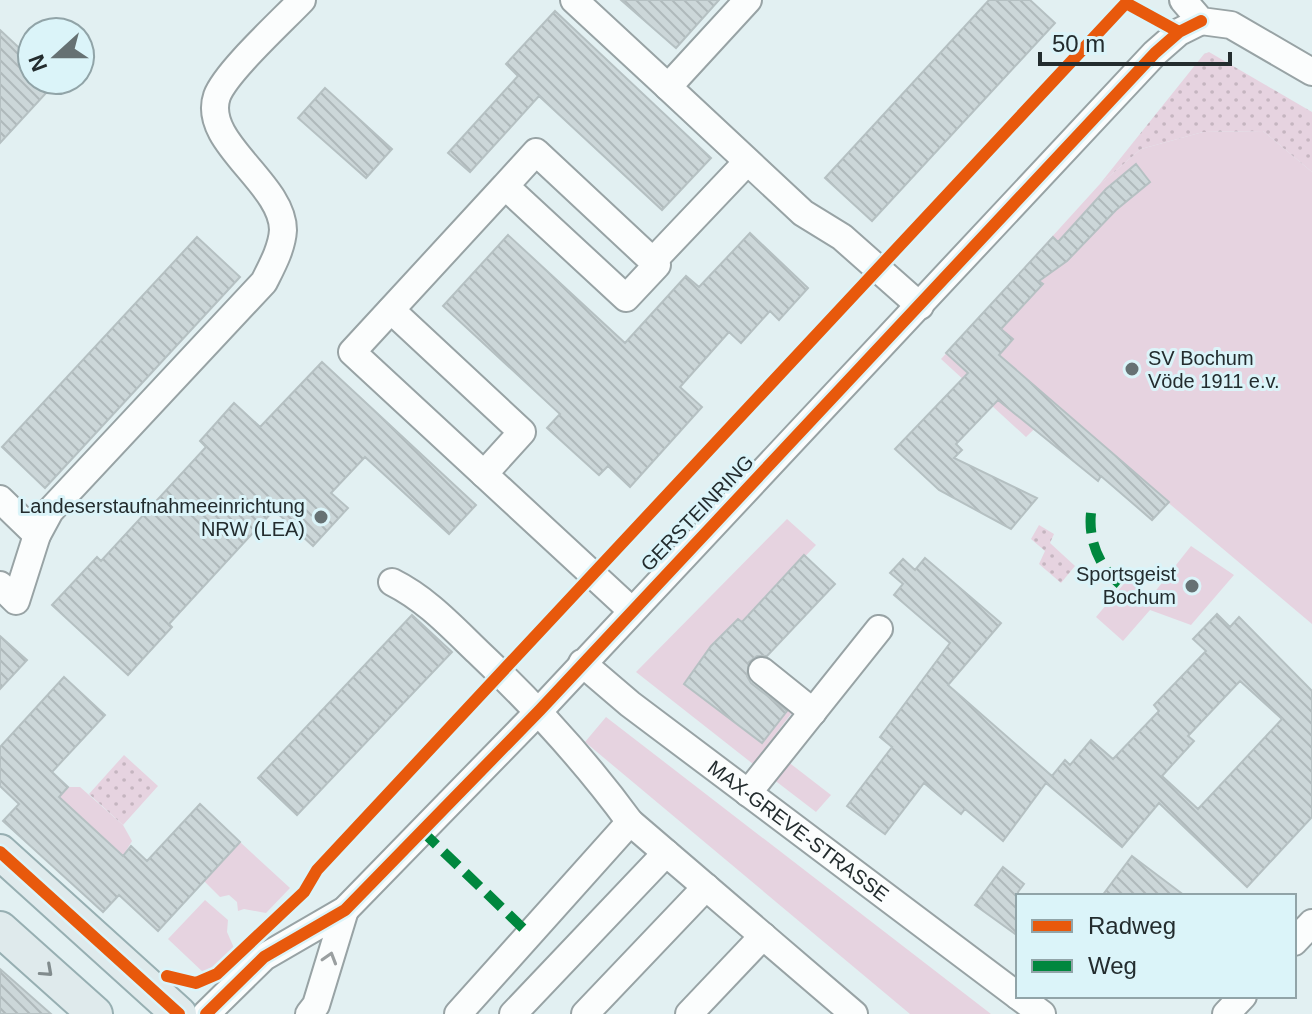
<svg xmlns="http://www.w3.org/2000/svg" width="1312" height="1014" font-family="Arial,sans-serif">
	<defs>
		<pattern id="park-dots" width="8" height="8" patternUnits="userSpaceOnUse" patternTransform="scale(2)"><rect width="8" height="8" fill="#e6d3e0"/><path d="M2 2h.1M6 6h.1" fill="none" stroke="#c5b5c0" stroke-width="1.8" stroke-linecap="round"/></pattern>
		<pattern id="building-back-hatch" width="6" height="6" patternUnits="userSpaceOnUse" patternTransform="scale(2)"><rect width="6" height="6" fill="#ccd7d9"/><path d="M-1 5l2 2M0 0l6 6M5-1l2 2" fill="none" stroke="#afb9bb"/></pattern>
	</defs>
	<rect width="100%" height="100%" fill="#e2f0f2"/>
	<path fill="#e6d3e0" d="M1263,131L1312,172V624L1056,408L1026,437L941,359L1099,185L1141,149L1203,132Z
		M787,519L816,545L742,622L738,619L710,647L684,683L762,743L790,707L794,710L753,764L636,672Z
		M1191,546L1234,575L1191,625L1150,610L1123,641L1096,617L1128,579L1150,598Z
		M606,717L991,1014H910L585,742Z
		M787,761L831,795L816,812L773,779Z
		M68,787H80L123,825L132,841L123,856L59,797Z
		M240,842L290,888L266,913L244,909L238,911L237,902L229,895L220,897L204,881Z
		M205,900L228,920L227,932L234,948L205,974L168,939Z"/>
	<path fill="url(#park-dots)" d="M1209,52L1312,112V172L1263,131L1203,132L1141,149L1099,185L1204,54Z
		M1039,525L1054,534L1050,543L1075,566L1061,583L1039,564L1045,551L1031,539Z
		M124,755L158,786L123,825L89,794Z"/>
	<path fill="url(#building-back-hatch)" stroke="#b5c0c2" stroke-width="2" fill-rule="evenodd" d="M621,0H719L676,48Z
		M989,0H1030L1055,23L872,221L825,178Z
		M555,11L711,158L662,210L539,96L470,172L448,153L518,76L506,64Z
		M0,30L32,60V80H58L0,143Z
		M325,88L392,149L366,178L298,118Z
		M1136,164L1150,182L1116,210L1067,261L1039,281L1043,284L1001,329L1013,339L999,355L1169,502L1152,520L1101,476L1098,481L998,400L956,444L962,450L954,458L1037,498L1011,529L939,490L895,449L968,373L946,353L1053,237L1058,242L1106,189Z
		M750,233L808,288L779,320L770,311L741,343L729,332L680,387L702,407L630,487L608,466L599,475L547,428L560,414L443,306L508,235L625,343L686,276L699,287Z
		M197,237L240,277L45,488L2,447Z
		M322,362L476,505L449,534L365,457L331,493L348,508L313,546L274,510L169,624L172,627L128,675L52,605L97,557L101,561L206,447L200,441L234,403L260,427Z
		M804,555L835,584L767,656H757L749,662L747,676L751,683L787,711L762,743L684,684L711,646L738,619L742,622Z
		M925,558L1001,623L948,685L1052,776L1065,760L1070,765L1091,740L1113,759L1159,711L1154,705L1206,651L1193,639L1217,614L1230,627L1239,617L1312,691V817L1247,887L1159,803L1122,847L1046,783L1003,841L965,809L961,814L924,783L885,834L847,806L892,747L880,737L950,643L894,595L903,584L890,573L903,559L915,570ZM1240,681L1282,719L1198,809L1162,776L1194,741L1188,736Z
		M412,615L452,652L297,815L258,778Z
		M0,636L27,660L0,689Z
		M64,677L105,715L52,772L68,787L59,797L123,856L131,846L147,861L200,804L240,842L158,931L119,895L103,912L3,821L19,804L0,786V747Z
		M1132,856L1185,896H1102Z
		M1003,867L1024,884L1018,892V936L975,905Z
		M0,969L51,1014H0Z"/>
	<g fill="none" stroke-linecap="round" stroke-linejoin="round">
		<g stroke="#98a3a5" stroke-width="30">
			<g id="minor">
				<path d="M574,0L668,87L748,0"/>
				<path d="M1183,0L1201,21L1231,25L1312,72"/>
				<path d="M668,87L803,213L842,237L920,306"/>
				<path d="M505,186L536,152L657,265L626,298L505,186L352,352L631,610"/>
				<path d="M653,261L747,162"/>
				<path d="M391,310L522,432L484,474"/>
				<path d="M0,499L37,535"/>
				<path d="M392,582C426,599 450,625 478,652C534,705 584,759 630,822"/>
				<path d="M0,585L16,601L37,535L50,511L264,282C272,266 282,248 283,230C283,183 201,142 217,96C226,72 282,21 302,0"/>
				<path id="s1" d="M582,663L630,704L1018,996"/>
				<path d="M762,671L813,712"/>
				<path d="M748,793L879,629"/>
				<path d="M1294,942L1312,923"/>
				<path d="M1018,996L1042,1014"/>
				<path d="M206,1014L264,957L345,910L540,710L1155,53L1179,32L1201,21"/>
				<path d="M309,1014L316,1005L345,910"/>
				<path d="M458,1014L630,822L854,1014"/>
				<path d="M513,1014L666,853"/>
				<path d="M585,1014L706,887"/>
				<path d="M689,1014L763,936"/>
				<path d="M1226,1014L1243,996"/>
			</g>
		</g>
		<g stroke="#97afb2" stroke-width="38">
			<path id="major" d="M0,852L179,1014
				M0,929L95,1014"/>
		</g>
		<use href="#minor" stroke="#fbfdfd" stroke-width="26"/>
		<use href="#major" stroke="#dfeaec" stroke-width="34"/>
		<path stroke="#00873e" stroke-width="10" stroke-dasharray="20 10" stroke-linecap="butt" d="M1091,513C1088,541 1100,569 1122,586
			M422,831L529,934"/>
		<g stroke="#dbf4f9" stroke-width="17">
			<path id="cycleway" d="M0,852L179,1014
				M167,976L196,983L217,974L304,892L317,870L1126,3L1179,32
				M206,1014L264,957L345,910L540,710L1155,53L1179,32L1201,21"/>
		</g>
		<use href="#cycleway" stroke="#e8590c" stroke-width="12"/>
	</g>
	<defs><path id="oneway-chevron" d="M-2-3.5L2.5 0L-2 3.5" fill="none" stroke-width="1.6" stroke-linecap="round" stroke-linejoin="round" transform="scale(2)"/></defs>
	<use stroke="#9a9fa0" href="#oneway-chevron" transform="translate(330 958) rotate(-73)"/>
	<use stroke="#818b8d" href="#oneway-chevron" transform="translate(47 971) rotate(42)"/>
	<g fill="#667173" stroke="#dbf4f9" stroke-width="3">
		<circle cx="1132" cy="369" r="8"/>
		<circle cx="321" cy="517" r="8"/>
		<circle cx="1192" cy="586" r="8"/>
	</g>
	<g text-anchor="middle" stroke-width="6" stroke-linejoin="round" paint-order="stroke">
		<g font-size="20" fill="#232c2e" stroke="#dbf4f9" text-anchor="end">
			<text x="1148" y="365" text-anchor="start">SV Bochum<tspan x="1148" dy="23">Vöde 1911 e.v.</tspan></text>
			<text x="305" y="513">Landeserstaufnahmeeinrichtung<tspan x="305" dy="23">NRW (LEA)</tspan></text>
			<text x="1176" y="581">Sportsgeist<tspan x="1176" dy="23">Bochum</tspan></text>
		</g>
		<g font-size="20" fill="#232c2e" stroke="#dbf4f9">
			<text transform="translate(697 513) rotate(-46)" y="7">GERSTEINRING</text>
			<text dy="7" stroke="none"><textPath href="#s1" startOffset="274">MAX-GREVE-STRASSE</textPath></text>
		</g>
	</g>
	<rect x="1016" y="894" width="280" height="104" fill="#dbf4f9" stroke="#91a4a8" stroke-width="2"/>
	<rect x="1032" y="920" width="40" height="12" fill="#e8590c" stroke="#91a4a8" stroke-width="2"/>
	<text x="1088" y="934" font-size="24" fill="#232c2e">Radweg</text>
	<rect x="1032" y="960" width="40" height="12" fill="#00873e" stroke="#91a4a8" stroke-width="2"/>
	<text x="1088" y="974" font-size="24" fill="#232c2e">Weg</text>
	<g transform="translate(56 56) rotate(249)"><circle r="38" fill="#dbf4f9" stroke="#91a4a8" stroke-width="2"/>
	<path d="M0-6L14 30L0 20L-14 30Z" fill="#667173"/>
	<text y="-12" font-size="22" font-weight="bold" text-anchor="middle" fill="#232c2e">N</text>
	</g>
	<path d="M1040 52v12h190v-12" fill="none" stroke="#232c2e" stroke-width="4"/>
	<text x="1052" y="52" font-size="24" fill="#232c2e" stroke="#dbf4f9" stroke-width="6" paint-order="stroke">50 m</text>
</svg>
